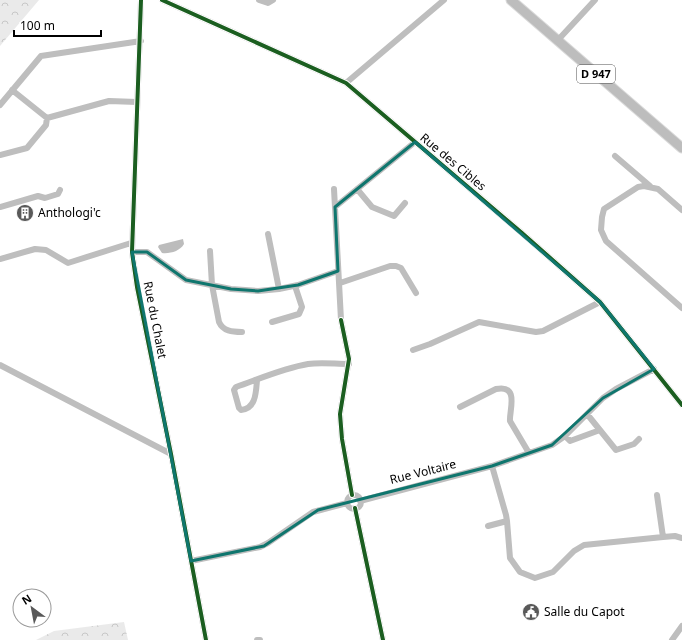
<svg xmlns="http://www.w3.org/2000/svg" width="682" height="640" font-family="'Noto Sans',sans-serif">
	<defs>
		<pattern id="forest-crowns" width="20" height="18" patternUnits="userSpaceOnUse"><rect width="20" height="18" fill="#eaeaea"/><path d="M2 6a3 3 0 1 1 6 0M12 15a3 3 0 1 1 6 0" fill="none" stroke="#c7c7c7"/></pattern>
	</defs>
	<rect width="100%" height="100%" fill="#fff"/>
	<path fill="url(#forest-crowns)" d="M0,0H39L0,46Z
		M124,622L128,640H36L54,631Z"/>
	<path fill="#bcbcbc" d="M183,239L184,244C180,251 170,254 162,253L158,247L159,245Z"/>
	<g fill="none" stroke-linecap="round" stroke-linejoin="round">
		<g stroke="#dbdbdb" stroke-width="11">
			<path id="primary" d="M511,0L682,148"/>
		</g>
		<path stroke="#bebebe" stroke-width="6" d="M141,0L132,252L137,287L171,454L206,640
			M162,0L346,83L522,233L600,302L682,405
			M259,0L268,3L273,0
			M558,40L595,0
			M346,83L444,0
			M12,90L47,118L109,101L137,102
			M0,105L41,56L141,41
			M0,155L27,148L46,125L47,118
			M615,156L650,186
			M334,189L341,320L349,359L340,414L342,439L352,495
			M357,189L372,207L394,216L405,203
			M0,207L38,196L45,198L58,194L60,190
			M335,207L415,142
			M682,210L658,189L644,186L638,187L604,209L602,217L601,230L606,241L682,308
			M268,234L279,289
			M210,251L212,285L219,322C223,331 232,332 242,332
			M132,252H147L186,280L231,289L258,291L279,289L298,285L338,271
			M0,259L35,249L46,250L68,263L131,243
			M340,283L390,266H396L401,268L416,293
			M272,322L299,314L302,307L295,286
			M413,350L430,344L479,322L536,332L543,331L600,302
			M0,365L171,454
			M257,380C256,392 256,409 241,410L239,408L234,390L236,387C259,379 284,368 308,364C321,362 335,364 349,364
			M460,407L496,389C520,384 509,411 510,421L529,453
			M587,414L616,450L634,444L639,439
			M565,436L570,441L600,430
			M657,495L663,537
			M347 502a7 7 0 1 1 14 0a7 7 0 1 1-14 0Z
			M360,501L492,466L552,445L565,436L603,398L616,389L654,369
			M355,508L383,640
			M507,521L510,558L520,572L535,578L553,572L574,551L584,545L663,537L675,536L682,538
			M488,526L507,521L506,515L492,466
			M191,561L260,547L268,543L313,512L347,503
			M257,640H260
			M672,640L682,626"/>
		<use href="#primary" stroke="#bdbdbd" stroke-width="9"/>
		<g stroke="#fff" stroke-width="6">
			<path id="cycleway" d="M141,0L132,252L137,287L171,454L206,640
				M162,0L346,83L522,233L600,302L682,405
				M341,320L349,359L340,414L342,439L352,495
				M355,508L383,640"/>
		</g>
		<use href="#cycleway" stroke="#1b5e20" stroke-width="4"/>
	</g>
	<path fill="none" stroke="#0f766e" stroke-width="3" stroke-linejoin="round" d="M415,142L600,302L654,369L603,398L552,445L492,466L318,510L264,546L191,561L132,252H147L186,280L231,289L258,291L298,285L338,271L335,207Z"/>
	<defs>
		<g id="building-disc" transform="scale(0.9)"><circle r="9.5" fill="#595959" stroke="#fff"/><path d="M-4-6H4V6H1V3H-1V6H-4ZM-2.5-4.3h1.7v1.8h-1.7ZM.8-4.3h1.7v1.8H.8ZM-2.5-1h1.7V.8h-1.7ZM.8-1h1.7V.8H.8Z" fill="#fff"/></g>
		<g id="civic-disc" transform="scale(0.9)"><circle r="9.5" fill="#595959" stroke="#fff"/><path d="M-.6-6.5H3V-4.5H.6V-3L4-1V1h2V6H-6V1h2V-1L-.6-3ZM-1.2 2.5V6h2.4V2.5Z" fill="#fff"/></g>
	</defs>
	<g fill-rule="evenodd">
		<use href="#building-disc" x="25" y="213"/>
		<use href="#civic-disc" x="531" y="612"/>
	</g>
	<g text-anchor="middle" stroke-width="3.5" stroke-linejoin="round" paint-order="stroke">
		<rect fill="#fff" stroke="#4c4c4c" stroke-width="1" x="577" y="65" width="38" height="18" rx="3"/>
		<g font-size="11" font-weight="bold" fill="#000">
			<text x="596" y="78">D 947</text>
		</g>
		<g font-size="12" fill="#000" stroke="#fff">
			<text transform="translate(453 162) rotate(40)" y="4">Rue des Cibles</text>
			<text transform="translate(155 320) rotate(79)" y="4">Rue du Chalet</text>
			<text transform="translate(423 472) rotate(-14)" y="4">Rue Voltaire</text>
		</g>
		<g font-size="12" fill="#000" stroke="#fff" text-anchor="start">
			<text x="38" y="217">Anthologi'c</text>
			<text x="544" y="616">Salle du Capot</text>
		</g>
	</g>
	<g transform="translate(32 608) rotate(328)"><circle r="19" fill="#ffffff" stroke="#999999"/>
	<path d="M0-3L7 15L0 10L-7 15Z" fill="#595959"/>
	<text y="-6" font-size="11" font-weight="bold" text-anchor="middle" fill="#000000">N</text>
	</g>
	<path d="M14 30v6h87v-6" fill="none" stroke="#000000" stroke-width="2"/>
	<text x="20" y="30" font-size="12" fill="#000000" stroke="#ffffff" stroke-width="3" paint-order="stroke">100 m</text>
</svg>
